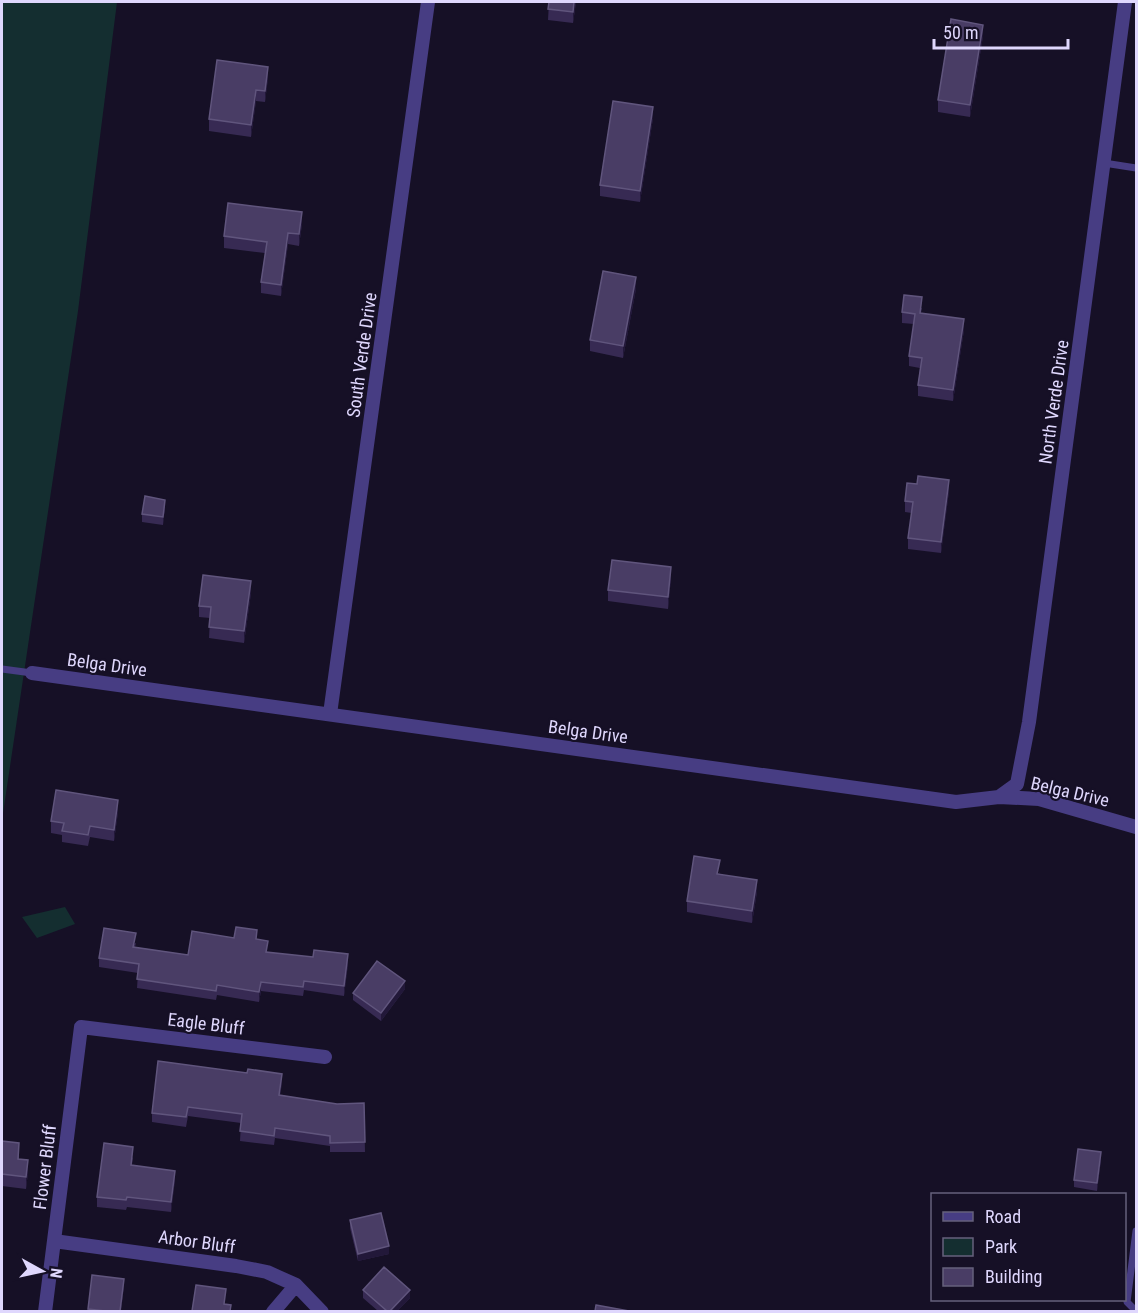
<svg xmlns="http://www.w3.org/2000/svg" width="1138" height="1313" font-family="'Roboto Condensed',sans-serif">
	<rect width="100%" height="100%" fill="#161026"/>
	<path fill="#142e30" d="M2,2H117L78,311L2,820Z
		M65,907L75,924L37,938L22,917Z"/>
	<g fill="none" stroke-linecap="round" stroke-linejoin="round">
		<path stroke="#473d83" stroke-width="7" d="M1104,163L1136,168
			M2,669L32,673
			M1136,1231L1127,1302L1136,1311"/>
		<path stroke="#473d83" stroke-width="14" d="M32,673L956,802L999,797L1039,799L1136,827
			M330,714L428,2
			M999,797L1017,784L1029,722L1125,2
			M54,1241L236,1266L267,1272L296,1285L322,1312
			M45,1312L81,1027L325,1057
			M273,1312L296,1285"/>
	</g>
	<path fill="#372a53" d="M549,2H576L573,23L548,20Z
		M983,36L970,117L938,112V100Z
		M268,78L265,102L256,101L251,137L209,131V119Z
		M653,118L640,202L600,196V185Z
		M302,224L299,246L288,244L281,296L261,293V282L265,253L224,248V236Z
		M636,289L623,358L590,351V340Z
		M922,308L921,313L964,330L953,401L918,396V385L920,368L909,366V356L914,324L902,323V312Z
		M917,484L949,491L941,553L908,549V538L912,513L905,512V501Z
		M165,507L163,525L142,522V514Z
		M671,578L668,609L608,601V590Z
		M251,593L244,643L209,638L210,618L199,617V606Z
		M118,812L114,841L90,837L88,846L62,842V835L51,833V821Z
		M720,872L719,874L757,892L752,923L687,912V901Z
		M234,938L257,939L268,952L348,964L344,996L304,990L303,996L261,991L259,1002L217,995L216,1000L137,988L138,973L99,967V958L136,943L135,947L188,955Z
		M405,989L381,1021L353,1000V993Z
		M282,1083L280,1095L337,1104L364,1103L365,1152H330V1146L275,1138L274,1145L240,1141L241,1123L188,1116L186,1127L152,1122V1113Z
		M2,1141L19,1155V1159L28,1172L26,1189L2,1186Z
		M133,1157L132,1165L175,1180L171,1212L127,1207L126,1210L97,1207V1197Z
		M1101,1160L1097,1191L1074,1187V1180Z
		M350,1220L389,1254L358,1261L350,1228Z
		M92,1275L124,1286L121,1311H88Z
		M363,1290L410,1298L397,1311H378L363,1298Z"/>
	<path fill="#221839" d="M574,2H576L573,23V12Z
		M983,25V36L970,117V105Z
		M268,67V78L265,102V91Z
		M256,90V101L251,137V125Z
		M653,107V118L640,202V191Z
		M302,212V224L299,246V234Z
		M288,233V244L281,296V285Z
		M636,277V289L623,358V346Z
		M964,319V330L953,401V390Z
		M949,480V491L941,553V542Z
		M165,500V507L163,525V517Z
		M671,567V578L668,609V597Z
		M251,581V593L244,643V631Z
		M118,800V812L114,841V830Z
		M757,880V892L752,923V911Z
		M348,954V964L344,996V986Z
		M405,981V989L381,1021V1013Z
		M261,982V991L259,1002V992Z
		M282,1074V1083L279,1104V1095Z
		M1101,1152V1160L1097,1191V1183Z
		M28,1160V1172L26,1189V1177Z
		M175,1171V1180L171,1212V1202Z
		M389,1246V1254L358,1261V1254Z
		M124,1279V1286L121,1311H120Z
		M410,1290V1298L397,1311H390Z"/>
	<path fill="#493d65" stroke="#60557d" stroke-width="1.5" d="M549,2H574L573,12L548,9Z
		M951,19L983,25L970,105L938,100Z
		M217,60L268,67L265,91L256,90L251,125L209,119Z
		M613,101L653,107L640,191L600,185Z
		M228,203L302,212L299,234L288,233L281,285L261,282L267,242L224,236Z
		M603,271L636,277L623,346L590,340Z
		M904,295L922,297L920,313L964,319L953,390L918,385L922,358L909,356L915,314L902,312Z
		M918,476L949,480L941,542L908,538L913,502L905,501L907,483L917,484Z
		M145,496L165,500L163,517L142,514Z
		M612,560L671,567L668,597L608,590Z
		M203,575L251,581L244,631L209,627L211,607L199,606Z
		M56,790L118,800L114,830L90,826L88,835L62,831L64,823L51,821Z
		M694,856L720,860L717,874L757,880L752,911L687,901Z
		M236,927L257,930L256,939L268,941L266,952L313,957L314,950L348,954L344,986L304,981L303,987L261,982L259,992L217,985L216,991L137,979L139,964L99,958L104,928L136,933L133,947L188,955L192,931L234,938Z
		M377,961L405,981L381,1013L353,993Z
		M158,1061L247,1073L248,1069L282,1074L279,1095L337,1104L364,1103L365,1142L330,1143V1136L275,1128L274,1136L240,1131L242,1114L188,1107L186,1117L152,1113Z
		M2,1141L19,1143L18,1159L28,1160L26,1177L2,1174Z
		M104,1143L133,1147L131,1165L175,1171L171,1202L127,1197L126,1200L97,1197Z
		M1078,1149L1101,1152L1097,1183L1074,1180Z
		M381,1213L389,1246L358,1254L350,1220Z
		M384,1267L410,1290L390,1311H387L363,1290Z
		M92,1275L124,1279L120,1311H105L88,1309Z
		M196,1285L226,1289L224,1304L231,1305L230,1311H192Z
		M596,1305L629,1311H595Z"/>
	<g text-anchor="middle" stroke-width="4.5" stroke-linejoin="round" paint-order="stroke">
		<g font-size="18" fill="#dfd7fd" stroke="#161026">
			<text transform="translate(362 355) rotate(-82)" y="6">South Verde Drive</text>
			<text transform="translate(1054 402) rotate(-82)" y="6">North Verde Drive</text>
			<text transform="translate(107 665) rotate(8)" y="6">Belga Drive</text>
			<text transform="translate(588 732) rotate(8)" y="6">Belga Drive</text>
			<text transform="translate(1070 792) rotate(13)" y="6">Belga Drive</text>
			<text transform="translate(206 1024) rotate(7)" y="6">Eagle Bluff</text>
			<text transform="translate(45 1167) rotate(-83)" y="6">Flower Bluff</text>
			<text transform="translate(197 1242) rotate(8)" y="6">Arbor Bluff</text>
		</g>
	</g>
	<rect width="1138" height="1313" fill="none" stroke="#dfd7fd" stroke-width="6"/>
	<rect x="931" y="1193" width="195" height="108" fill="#161026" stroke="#66607c" stroke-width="1.5"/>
	<rect x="943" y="1212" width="30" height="9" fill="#473d83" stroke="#66607c" stroke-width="1.5"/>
	<text x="985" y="1223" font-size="18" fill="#dfd7fd">Road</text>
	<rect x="943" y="1238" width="30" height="18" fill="#142e30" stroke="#66607c" stroke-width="1.5"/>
	<text x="985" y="1253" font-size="18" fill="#dfd7fd">Park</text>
	<rect x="943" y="1268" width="30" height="18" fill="#493d65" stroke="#66607c" stroke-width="1.5"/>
	<text x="985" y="1283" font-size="18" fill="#dfd7fd">Building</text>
	<g transform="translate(42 1271) rotate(98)" stroke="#161026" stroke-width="4.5" paint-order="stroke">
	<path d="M0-4.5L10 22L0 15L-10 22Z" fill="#dfd7fd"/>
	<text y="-9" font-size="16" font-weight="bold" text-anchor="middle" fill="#dfd7fd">N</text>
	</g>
	<path d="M934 39v9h134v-9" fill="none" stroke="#dfd7fd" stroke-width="3"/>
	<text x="943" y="39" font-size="18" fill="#dfd7fd" stroke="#161026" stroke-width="4.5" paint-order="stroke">50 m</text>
</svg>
